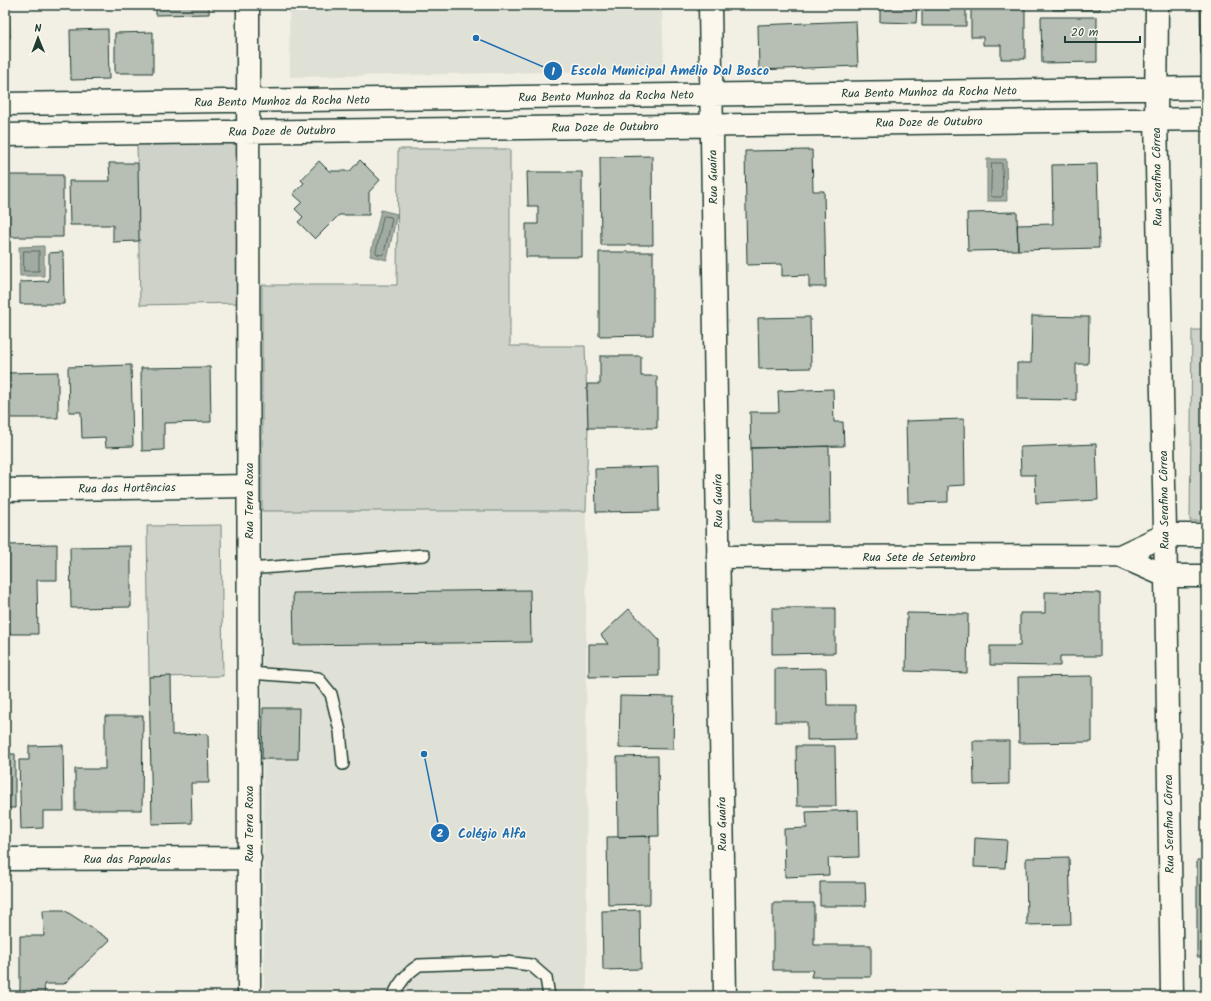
<svg xmlns="http://www.w3.org/2000/svg" width="1211" height="1001" font-family="Kalam,sans-serif">
	<rect width="100%" height="100%" fill="#f2f0e5"/>
	<filter id="ink" filterUnits="userSpaceOnUse"><feTurbulence type="fractalNoise" baseFrequency=".025" numOctaves="2"/><feDisplacementMap in="SourceGraphic" scale="8" xChannelSelector="R" yChannelSelector="G"/><feConvolveMatrix kernelMatrix="1 2 1 2 8 2 1 2 1" color-interpolation-filters="sRGB"/></filter>
	<g filter="url(#ink)">
		<path fill="#e0e1d6" d="M289,5H662L664,70L290,77Z
			M262,511H586L587,996H264Z"/>
		<path fill="#cfd2c8" stroke="#77887e" d="M238,142L240,303L140,305L137,144Z
			M398,149H510V346H585L588,428L586,511H262V285H397Z
			M1192,330H1206V521H1190Z
			M221,525L223,676L149,677L147,526Z"/>
		<path fill="#a2aba1" stroke="#6e7f75" d="M987,159H1006L1007,201H987Z
			M381,210L397,214L387,260L370,256Z
			M44,246V276H20L19,247Z"/>
		<g fill="none" stroke-linecap="round" stroke-linejoin="round">
			<path stroke="#536960" stroke-width="1" d="M992,163H1001L1002,164L1003,195L1001,197H993L991,195Z
				M385,216L391,217L392,219L384,253L382,255L377,254L376,252L383,217Z
				M24,251H39V271H24Z"/>
		</g>
		<path fill="#b7beb3" stroke="#1f3d34" d="M5,5H9L10,38H5Z
			M156,5H209V14L156,15Z
			M880,5H917L916,23L880,22Z
			M922,5H966V26H922Z
			M971,5H1025V59H1001V45H983V37H971Z
			M1053,5H1100V10H1053Z
			M1200,5H1206V54H1201Z
			M1041,17H1097V62L1042,63Z
			M856,21L858,66L759,70L758,25Z
			M108,29L109,79L71,80L70,30Z
			M153,32V73H115V33Z
			M812,150L813,191H824L826,287H809V275L782,276V264L747,265L745,151Z
			M652,156L653,245H601L600,157Z
			M360,160L380,180L369,192V215H339L315,239L298,222L303,217L295,209L302,202L293,194L304,183L301,180L319,161L329,171H350Z
			M109,163H138L139,241L113,242V225H70L69,181H110Z
			M1097,164L1099,248L1018,250L1017,225L1053,224L1052,165Z
			M527,172H582V257H526V224H538V206H528Z
			M5,175H63V237H5Z
			M1017,212L1018,250L968,251L967,213Z
			M63,252L64,304H20V282L49,281V253Z
			M599,252H653V335L599,336Z
			M1032,316L1089,317L1088,364H1076V400L1017,399V363H1031Z
			M810,317L811,368L759,369L758,318Z
			M600,356H641V376H657V428H588L587,384H600Z
			M131,365L133,446L106,447L105,437L82,438L81,412H69L68,367Z
			M210,367L211,422L164,423V450L142,451L141,368Z
			M58,372V418H5V373Z
			M833,389L834,422H843L844,446L751,448L750,412H779L778,391Z
			M964,419L965,485L948,486V502L908,503L906,421Z
			M1096,444L1098,500L1036,503L1035,475H1021L1020,447Z
			M829,446L830,522H753L751,448Z
			M658,467L659,511L596,512L595,469Z
			M57,544V580H37L38,634H5V545Z
			M131,546V607L71,608L70,547Z
			M530,590L531,642L294,645L293,593Z
			M1045,592L1100,593V656H1060V666L990,665V646H1020V613H1045Z
			M772,608H835V653L772,654Z
			M629,609L659,640V676L589,677V644H608L601,635Z
			M907,613L968,614L967,673L906,671Z
			M826,668L827,705H856V739L807,740V722H775V669Z
			M171,676L172,735L208,734L209,783H191L192,823L152,824L149,677Z
			M1092,676V742L1019,743L1018,677Z
			M620,696L674,697L673,749L619,748Z
			M263,708H299L298,759H262Z
			M105,716H143L142,810H75V769H105Z
			M973,741H1009V784L974,785Z
			M63,745L64,811H43V828L21,829L19,760H29V746Z
			M796,746H835L836,806H797Z
			M5,754H15V808H5Z
			M658,756L659,836L618,837L617,757Z
			M858,810L859,857L828,858L829,875L785,877L784,829L807,828L806,812Z
			M650,836V904L608,905L607,837Z
			M975,838L1007,840L1005,868L974,867Z
			M1069,857L1071,924L1027,925L1026,858Z
			M1197,860H1206V957H1197Z
			M820,882H865L866,906H820Z
			M773,903H814V945H871V977H811L813,970H773Z
			M43,910H64L110,940L64,984H44L45,996H20V936H44Z
			M640,910L641,969L603,970L602,911Z"/>
		<g fill="none" stroke-linecap="round" stroke-linejoin="round">
			<g stroke="#1f3d34" stroke-width="14">
				<path id="service" d="M249,569L424,555
					M249,673L318,678L331,694L340,731L343,764
					M393,996C399,983 408,972 419,965L506,962L531,965L546,978L549,996"/>
			</g>
			<g stroke="#1f3d34" stroke-width="25">
				<path id="minor" d="M248,5L249,996
					M710,5L725,996
					M1157,5L1156,119L1166,576L1172,996
					M5,104L1206,88
					M5,135L1206,119
					M5,490L248,486
					M1120,556L1165,535H1206
					M718,557L1120,556L1166,576H1206
					M5,859L250,858"/>
			</g>
			<use href="#service" stroke="#fbf7ec" stroke-width="11"/>
			<use href="#minor" stroke="#fbf7ec" stroke-width="22"/>
		</g>
	</g>
	<g text-anchor="middle" stroke-width="3" stroke-linejoin="round" paint-order="stroke">
		<g font-size="12" fill="#1f3d34" stroke="#fbf7ec">
			<text transform="translate(929 92) rotate(-1)" y="4">Rua Bento Munhoz da Rocha Neto</text>
			<text transform="translate(606 96) rotate(-1)" y="4">Rua Bento Munhoz da Rocha Neto</text>
			<text transform="translate(282 101) rotate(-1)" y="4">Rua Bento Munhoz da Rocha Neto</text>
			<text transform="translate(929 122) rotate(-1)" y="4">Rua Doze de Outubro</text>
			<text transform="translate(605 127) rotate(-1)" y="4">Rua Doze de Outubro</text>
			<text transform="translate(282 131) rotate(-1)" y="4">Rua Doze de Outubro</text>
			<text transform="translate(713 177) rotate(-91)" y="4">Rua Guaíra</text>
			<text transform="translate(1157 177) rotate(-91)" y="4">Rua Serafina Côrrea</text>
			<text transform="translate(127 488) rotate(-1)" y="4">Rua das Hortências</text>
			<text transform="translate(1164 500) rotate(-91)" y="4">Rua Serafina Côrrea</text>
			<text transform="translate(249 501) rotate(-90)" y="4">Rua Terra Roxa</text>
			<text transform="translate(718 501) rotate(-91)" y="4">Rua Guaíra</text>
			<text x="919" y="561">Rua Sete de Setembro</text>
			<text transform="translate(249 824) rotate(-90)" y="4">Rua Terra Roxa</text>
			<text transform="translate(722 824) rotate(-91)" y="4">Rua Guaíra</text>
			<text transform="translate(1169 824) rotate(-91)" y="4">Rua Serafina Côrrea</text>
			<text x="127" y="863">Rua das Papoulas</text>
		</g>
	</g>
	<path fill="none" stroke="#1f6fb2" stroke-width="1.5" d="M476 38L553 71M424 754L440 833"/>
	<g fill="#1f6fb2" stroke="#fbf7ec" stroke-width="1.5">
		<circle cx="476" cy="38" r="4"/>
		<circle cx="424" cy="754" r="4"/>
		<circle cx="553" cy="71" r="10"/>
		<circle cx="440" cy="833" r="10"/>
	</g>
	<g font-size="12" text-anchor="middle" font-weight="bold" fill="#fff">
		<text x="553" y="75">1</text>
		<text x="440" y="837">2</text>
	</g>
	<g font-size="13" text-anchor="middle" font-weight="bold" fill="#1f6fb2" stroke="#fbf7ec" stroke-width="3" stroke-linejoin="round" paint-order="stroke">
		<text x="670" y="75">Escola Municipal Amélio Dal Bosco</text>
		<text x="492" y="838">Colégio Alfa</text>
	</g>
	<rect width="1211" height="1001" fill="none" stroke="#fbf7ec" stroke-width="20"/>
	<rect x="10" y="10" width="1191" height="981" fill="none" stroke="#1f3d34" stroke-width="1.5" filter="url(#ink)"/>
	<g transform="translate(38 38) rotate(359)" stroke="#fbf7ec" stroke-width="3" paint-order="stroke">
	<path d="M0-3L7 15L0 10L-7 15Z" fill="#1f3d34"/>
	<text y="-6" font-size="11" font-weight="bold" text-anchor="middle" fill="#1f3d34">N</text>
	</g>
	<path d="M1065 36v6h75v-6" fill="none" stroke="#1f3d34" stroke-width="2"/>
	<text x="1071" y="36" font-size="12" fill="#1f3d34" stroke="#fbf7ec" stroke-width="3" paint-order="stroke">20 m</text>
</svg>
